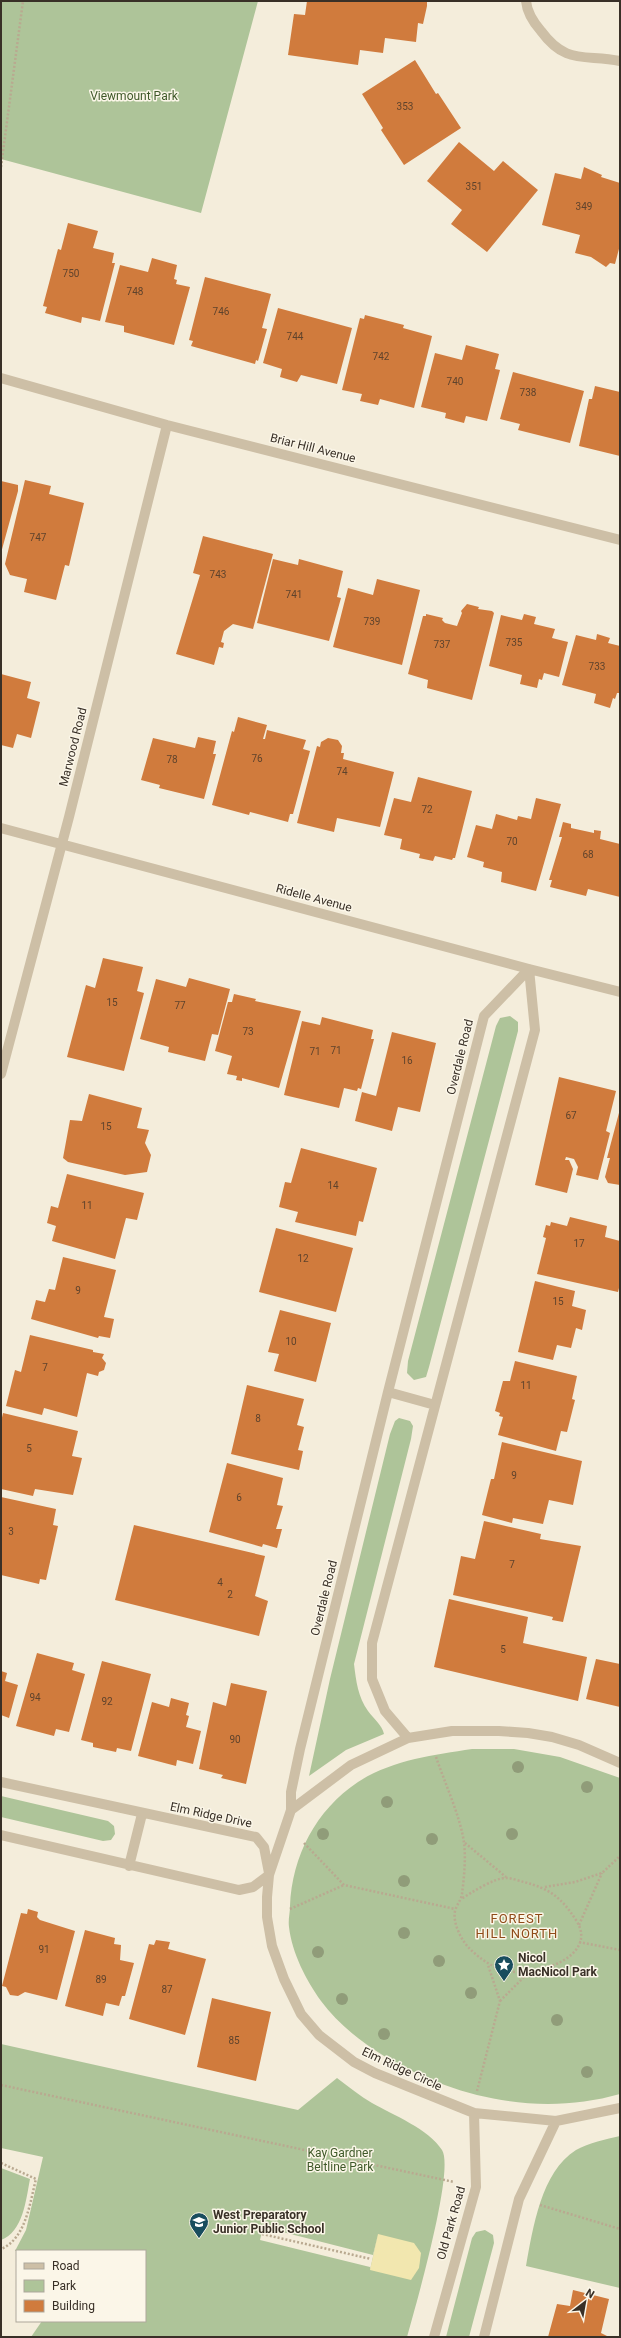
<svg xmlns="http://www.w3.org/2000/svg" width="621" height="2338" font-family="Roboto,sans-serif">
	<rect width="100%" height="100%" fill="#f4eddb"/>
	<path fill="#aec499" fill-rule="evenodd" d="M1,1H258L201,213L1,159Z
		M510,1016L518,1022V1031L429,1367L426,1377L414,1380L407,1373L408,1361L496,1026L500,1018Z
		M399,1418L410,1421L413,1426L411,1439L354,1664C356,1681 358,1697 368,1711C374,1719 382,1725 384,1734L346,1750L309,1776L330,1679L390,1434L395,1421Z
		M472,1749H514L560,1757L620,1778V2094C539,2117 454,2098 384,2056C361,2042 337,2023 321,2001C306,1980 292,1953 289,1927C288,1920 290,1913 290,1906C292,1856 316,1810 358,1782C392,1760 433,1755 472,1749Z
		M1,1796L108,1821L114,1826L115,1834L111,1840L103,1841L1,1817Z
		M1,2044L298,2110L337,2078C349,2087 360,2096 372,2103C393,2115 429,2129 442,2150C455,2170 415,2308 407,2337H31L42,2321H145V2251H15L26,2230L43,2157L1,2148ZM263,2227L373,2255L378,2235L370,2270V2267L260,2240Z
		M620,2136V2288L526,2266C533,2228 541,2172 576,2150C589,2143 606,2139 620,2136Z
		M1,2168L30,2179C26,2200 23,2232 1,2240Z
		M485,2230L493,2235L494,2243L469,2337H446L472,2238L476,2232Z"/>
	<path fill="#f2e7af" d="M378,2234L414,2243L421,2253L419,2268L411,2280L370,2270Z"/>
	<path fill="#d07b3d" d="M307,1H427V6L423,24L418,23L416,42L385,38L383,53L360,50L358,65L288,55L294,14L305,15Z
		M415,60L436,94L438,93L461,128L404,165L381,130L383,128L362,94Z
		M459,142L494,171L503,161L538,190L487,252L451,224L462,210L427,181Z
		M584,167L602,175L601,177L620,183V245L615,264L610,263L606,267L591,257L575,253L580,235L542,225L555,173L581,179Z
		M68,223L98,231L93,248L114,253L112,263H115L100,321L82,317L81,323L45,313L47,307L43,306L58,249L61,250Z
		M152,258L177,265L174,279L177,280L176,284L190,287L174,345L124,332V326L105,322L120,265L148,272Z
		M205,277L271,294L262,328L267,329L258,361L256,360L255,364L191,346L193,341L189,340Z
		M278,308L352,328L337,384L301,375L297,382L280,377L282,369L263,363Z
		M365,315L404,325L403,328L432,336L414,408L380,399L378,405L360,401L362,394L342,390L360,318L364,319Z
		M466,345L499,354L495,369L500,370L487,421L466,416L464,423L445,418L446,413L421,407L435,353L462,360Z
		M513,372L584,391L570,443L518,430L520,424L500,419Z
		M595,386L620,392V456L579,446L589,399H592Z
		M25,480L51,486L49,494L84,503L69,566L65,565L56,600L24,592L27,579L10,575L5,564Z
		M1,481L18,485V491L1,553Z
		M203,536L273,554L253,629L233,624L224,631L221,642L224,643L223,648L219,647L214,665L176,654L200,575L193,573Z
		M273,559L298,565L299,559L343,571L337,597L341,598L329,641L257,623Z
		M377,579L420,590L402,665L333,647L348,588L373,595Z
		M467,604L479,607L478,609L492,611L494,613L472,700L427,688L428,680L408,674L423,616H426V614L443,618L442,620L445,623L457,626L462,613L461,611Z
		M524,614L536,617L534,624L555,629L552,638L568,642L559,677L544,673L542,680L539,679L537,688L520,684L522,675L489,666L501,615L522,620Z
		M597,634L610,638L608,643L620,646V693H617L615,699L613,698L610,708L594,703L596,694L562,685L576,635L596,640Z
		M1,674L31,682L27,698L40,702L31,738L17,734L13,748L1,745Z
		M238,717L267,725L263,739H265L267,730L306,740L303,749L310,751L293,814H290L288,822L250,812L249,815L212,805L232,731L234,732Z
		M198,737L216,741L213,754H216L204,799L159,788L160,785L141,780L153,738L195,748Z
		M328,738L338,740L342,746L341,753H344L343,759L394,772L380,827L337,818L334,832L297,823L317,746L320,747L321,742Z
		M418,777L472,791L455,858H453L452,860L435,856L433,861L419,858L420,854L400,849L402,839L384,835L394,798L411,802Z
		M536,798L561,804L536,891L501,882L502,872L483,867L484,862L467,857L476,825L492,829L496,814L517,820L518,816L531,819Z
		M563,822L571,824V828L594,833V830L601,831L600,839L620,844V897L588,889L586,896L550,887L552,880H549L562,837H559Z
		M103,958L143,967L137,991L144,993L124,1071L67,1057L86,985L95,988Z
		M189,978L230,989L218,1035L212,1034L205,1061L168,1052L169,1047L140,1039L156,979L186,987Z
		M234,994L256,999L255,1001L301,1011L279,1088L242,1078V1081L236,1080L237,1076L227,1074L232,1056L215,1051L228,1002H232Z
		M322,1017L373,1030L371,1039H374L361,1089L358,1088L357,1091L344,1088L339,1108L284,1095L302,1021L320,1025Z
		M392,1032L436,1043L420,1112L398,1107L392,1131L355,1121L362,1092L376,1096Z
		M559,1077L616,1091L606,1131L610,1133L598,1180L576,1175L578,1167L574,1159L566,1157L565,1160H569L573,1169L567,1193L535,1185Z
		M89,1094L142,1108L137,1128L149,1130L145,1143L151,1155L147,1172L125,1175L68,1162L63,1158L70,1120L82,1121Z
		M620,1109V1185L608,1183L605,1177L610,1158H607Z
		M301,1148L377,1168L363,1222L359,1221L356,1236L295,1222L298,1212L279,1207L285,1182L291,1183Z
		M67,1174L144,1193L137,1220L126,1218L115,1259L52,1241L56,1226L47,1223L51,1206L58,1208Z
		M570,1217L607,1226L605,1237L620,1241V1284L618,1292L537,1274L546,1238L543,1237L546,1225L550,1226L551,1222L567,1226Z
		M276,1228L353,1248L336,1312L259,1292Z
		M63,1257L116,1270L104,1317L114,1319L110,1338L99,1336L98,1338L31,1319L36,1300L45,1302L49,1289L55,1290Z
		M535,1281L575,1291L572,1306L586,1310L582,1330L576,1328L571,1348L557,1345L553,1360L518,1352Z
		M280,1310L331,1323L316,1382L274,1371L279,1354L268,1352Z
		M30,1335L93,1350V1352L104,1354L102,1358L106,1363L104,1370L99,1372L98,1376L87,1373L77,1417L44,1408L42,1415L6,1406L15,1370L21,1372Z
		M515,1361L577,1376L572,1399L575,1400L567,1432L561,1431L556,1451L498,1435L503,1417L499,1416L500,1413L495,1411L503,1381H510Z
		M247,1385L304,1399L297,1425L304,1427L298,1450L303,1451L299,1470L231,1454Z
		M3,1413L78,1431L72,1456L82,1458L73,1495L35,1489L33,1496L1,1489V1422Z
		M502,1442L582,1461L573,1505L549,1500L543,1524L513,1518L512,1523L482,1515L491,1479H494Z
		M227,1463L283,1478L277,1505L283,1506L276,1529H282L277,1548L263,1544L262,1547L209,1532Z
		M1,1497L56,1509L53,1525L58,1526L46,1580L40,1579L39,1584L1,1575Z
		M484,1521L541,1534L540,1539L581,1546L563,1622L552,1620L553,1617L453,1595L461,1556L475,1559Z
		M134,1525L265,1556L255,1596L268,1601L259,1636L115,1600Z
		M449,1599L528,1617L523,1643L587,1657L578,1701L434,1667Z
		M37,1653L74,1663L72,1670L85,1674L69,1732L56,1729L54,1736L16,1726Z
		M596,1659L620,1664V1707L586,1699Z
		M102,1661L151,1674L131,1751L117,1748L116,1752L93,1747V1743L81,1740Z
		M1,1671L7,1673L5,1681L18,1685L9,1718L1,1715Z
		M231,1683L267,1691L246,1784L221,1778L223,1775L199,1769L213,1702L226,1706Z
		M171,1698L189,1703L186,1715L189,1716L186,1727L201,1731L193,1764L177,1760L176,1766L138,1756L152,1702L169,1707Z
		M28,1909L38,1912L37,1917L40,1920L75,1931L57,2000L25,1992L18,1996L10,1995L6,1987L2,1986L21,1913L27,1914Z
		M85,1930L115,1938L114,1944L121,1945L120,1960L134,1963L125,1996H122L119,2006L106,2003L103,2016L65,2006Z
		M156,1940L170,1942L168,1949L206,1959L185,2035L129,2019L149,1944L154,1945Z
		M212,1998L271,2012L256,2081L197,2067Z
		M573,2290L609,2299L601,2333L609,2337H548L557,2304L570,2306Z"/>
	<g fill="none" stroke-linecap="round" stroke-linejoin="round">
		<path stroke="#b9a990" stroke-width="2.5" stroke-dasharray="2 2" stroke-linecap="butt" d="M1,167L23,1
			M436,1757C444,1781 461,1818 464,1843C466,1858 464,1879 462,1894C461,1900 458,1903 456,1908C451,1919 460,1938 468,1947C479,1958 492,1968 508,1971C535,1977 600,1957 576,1920C561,1897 550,1889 524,1882C519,1881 512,1878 507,1878C495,1877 471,1893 461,1899
			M304,1843L344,1885L455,1909
			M465,1843L506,1877
			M545,1887L575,1882L602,1873L620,1856
			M290,1909L344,1885
			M579,1925L602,1873
			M579,1942L620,1950
			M500,2001L528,1973
			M1,2085L454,2182
			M477,2091L500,2001L488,1965
			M1,2163L36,2179C30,2202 26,2239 1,2249
			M540,2205L620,2229
			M262,2234L371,2259"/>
		<path stroke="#cdbfa6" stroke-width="10" d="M526,1C527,12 534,23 541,31C566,65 584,54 620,61
			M1,378L167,425L620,540
			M1,828L529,969L620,992
			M1,1074L69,817L167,425
			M388,1392L435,1405
			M408,1738L385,1711L372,1679V1643L535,1030L529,969
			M620,1763L579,1745L552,1737L528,1733L499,1731H452L408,1738L351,1765L291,1810L269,1875L267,1897V1917L272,1946L284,1979L301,2014L319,2035L354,2062L375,2073L474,2113L556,2121L620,2108
			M1,1782L256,1837L264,1847L269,1873
			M291,1810V1792L300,1749L388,1392L484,1016L529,969
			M1,1835L239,1890L253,1887L269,1875
			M129,1866L142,1814
			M434,2337L476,2187L474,2113
			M484,2337L519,2199L556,2121"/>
	</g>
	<g fill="#909c79">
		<circle cx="518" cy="1767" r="6"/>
		<circle cx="587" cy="1787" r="6"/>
		<circle cx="387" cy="1802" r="6"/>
		<circle cx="323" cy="1834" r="6"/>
		<circle cx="512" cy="1834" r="6"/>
		<circle cx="432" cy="1839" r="6"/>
		<circle cx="404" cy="1881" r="6"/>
		<circle cx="404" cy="1933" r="6"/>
		<circle cx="318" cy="1952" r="6"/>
		<circle cx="439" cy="1961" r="6"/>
		<circle cx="471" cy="1993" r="6"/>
		<circle cx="342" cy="1999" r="6"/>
		<circle cx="557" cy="2020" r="6"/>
		<circle cx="384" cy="2034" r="6"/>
		<circle cx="587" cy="2072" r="6"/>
	</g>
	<defs>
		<g id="sight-pin" transform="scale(1)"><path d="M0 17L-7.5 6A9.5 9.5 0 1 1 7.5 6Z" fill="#194d5e" stroke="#fbf6e8"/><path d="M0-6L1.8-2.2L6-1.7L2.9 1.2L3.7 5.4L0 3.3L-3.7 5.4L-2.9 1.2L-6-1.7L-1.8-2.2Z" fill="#fff"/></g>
		<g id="school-pin" transform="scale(1)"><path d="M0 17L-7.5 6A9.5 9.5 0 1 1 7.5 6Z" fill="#194d5e" stroke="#fbf6e8"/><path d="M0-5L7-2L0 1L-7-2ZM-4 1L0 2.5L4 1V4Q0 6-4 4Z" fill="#fff"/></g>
	</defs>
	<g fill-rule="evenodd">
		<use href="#sight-pin" x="504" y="1965"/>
		<use href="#school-pin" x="199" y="2222"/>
	</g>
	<g text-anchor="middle" stroke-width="3" stroke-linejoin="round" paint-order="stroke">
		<g font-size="10" fill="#5f432c">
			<text x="405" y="110">353</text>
			<text x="474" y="190">351</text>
			<text x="584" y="210">349</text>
			<text x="71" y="277">750</text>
			<text x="135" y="295">748</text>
			<text x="221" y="315">746</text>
			<text x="295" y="340">744</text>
			<text x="381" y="360">742</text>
			<text x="455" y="385">740</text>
			<text x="528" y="396">738</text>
			<text x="38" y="541">747</text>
			<text x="218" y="578">743</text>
			<text x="294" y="598">741</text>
			<text x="372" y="625">739</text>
			<text x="514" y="646">735</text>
			<text x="442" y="648">737</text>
			<text x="597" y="670">733</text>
			<text x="257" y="762">76</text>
			<text x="172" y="763">78</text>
			<text x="342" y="775">74</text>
			<text x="427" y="813">72</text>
			<text x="512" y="845">70</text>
			<text x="588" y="858">68</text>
			<text x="112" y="1006">15</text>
			<text x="180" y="1009">77</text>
			<text x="248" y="1035">73</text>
			<text x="336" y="1054">71</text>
			<text x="315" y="1055">71</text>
			<text x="407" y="1064">16</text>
			<text x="571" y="1119">67</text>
			<text x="106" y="1130">15</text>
			<text x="333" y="1189">14</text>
			<text x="87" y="1209">11</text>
			<text x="579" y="1247">17</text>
			<text x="303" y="1262">12</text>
			<text x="78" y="1294">9</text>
			<text x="558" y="1305">15</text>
			<text x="291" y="1345">10</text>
			<text x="45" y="1371">7</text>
			<text x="526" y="1389">11</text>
			<text x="258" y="1422">8</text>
			<text x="29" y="1452">5</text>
			<text x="514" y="1479">9</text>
			<text x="239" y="1501">6</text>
			<text x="11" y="1535">3</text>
			<text x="512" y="1568">7</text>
			<text x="220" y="1586">4</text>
			<text x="230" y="1598">2</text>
			<text x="503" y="1653">5</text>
			<text x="35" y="1701">94</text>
			<text x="107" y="1705">92</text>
			<text x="235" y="1743">90</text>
			<text x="44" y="1953">91</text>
			<text x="101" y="1983">89</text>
			<text x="167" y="1993">87</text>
			<text x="234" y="2044">85</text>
		</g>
		<g font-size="12" fill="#3f5929" stroke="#fbf6e8">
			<text x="134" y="100">Viewmount Park</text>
			<text x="340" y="2157">Kay Gardner<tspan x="340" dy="14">Beltline Park</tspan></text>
		</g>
		<g font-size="12" fill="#393027" stroke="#fbf6e8">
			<text transform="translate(313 448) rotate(14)" y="4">Briar Hill Avenue</text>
			<text transform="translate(73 747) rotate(-76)" y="4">Marwood Road</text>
			<text transform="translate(314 898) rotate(15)" y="4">Ridelle Avenue</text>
			<text transform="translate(460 1057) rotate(-76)" y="4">Overdale Road</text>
			<text transform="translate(324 1598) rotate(-76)" y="4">Overdale Road</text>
			<text transform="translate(211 1815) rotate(12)" y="4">Elm Ridge Drive</text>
			<text transform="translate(402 2069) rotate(25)" y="4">Elm Ridge Circle</text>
			<text transform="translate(451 2223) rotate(-74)" y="4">Old Park Road</text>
		</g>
		<g font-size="12" font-weight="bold" fill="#393027" stroke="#fbf6e8" text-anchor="start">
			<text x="518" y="1962">Nicol<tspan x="518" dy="14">MacNicol Park</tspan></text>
			<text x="213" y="2219">West Preparatory<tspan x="213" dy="14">Junior Public School</tspan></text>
		</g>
		<g font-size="13" letter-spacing="1" fill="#8f4b19" stroke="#fbf6e8">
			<text x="517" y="1923">FOREST<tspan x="517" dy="15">HILL NORTH</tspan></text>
		</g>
	</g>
	<rect width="621" height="2338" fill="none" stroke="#393027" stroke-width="4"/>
	<rect x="16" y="2250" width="130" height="72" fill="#fbf6e8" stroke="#ada79b"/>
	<rect x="24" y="2263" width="20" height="6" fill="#cdbfa6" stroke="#ada79b"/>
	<text x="52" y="2270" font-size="12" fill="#393027">Road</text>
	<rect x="24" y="2280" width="20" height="12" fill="#aec499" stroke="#ada79b"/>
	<text x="52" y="2290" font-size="12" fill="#393027">Park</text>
	<rect x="24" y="2300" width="20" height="12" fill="#d07b3d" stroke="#ada79b"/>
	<text x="52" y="2310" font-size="12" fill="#393027">Building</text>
	<g transform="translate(585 2302) rotate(31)" stroke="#fbf6e8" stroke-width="3" paint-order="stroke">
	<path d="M0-3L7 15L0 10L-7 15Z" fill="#393027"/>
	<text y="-6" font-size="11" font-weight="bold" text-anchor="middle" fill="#393027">N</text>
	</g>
</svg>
